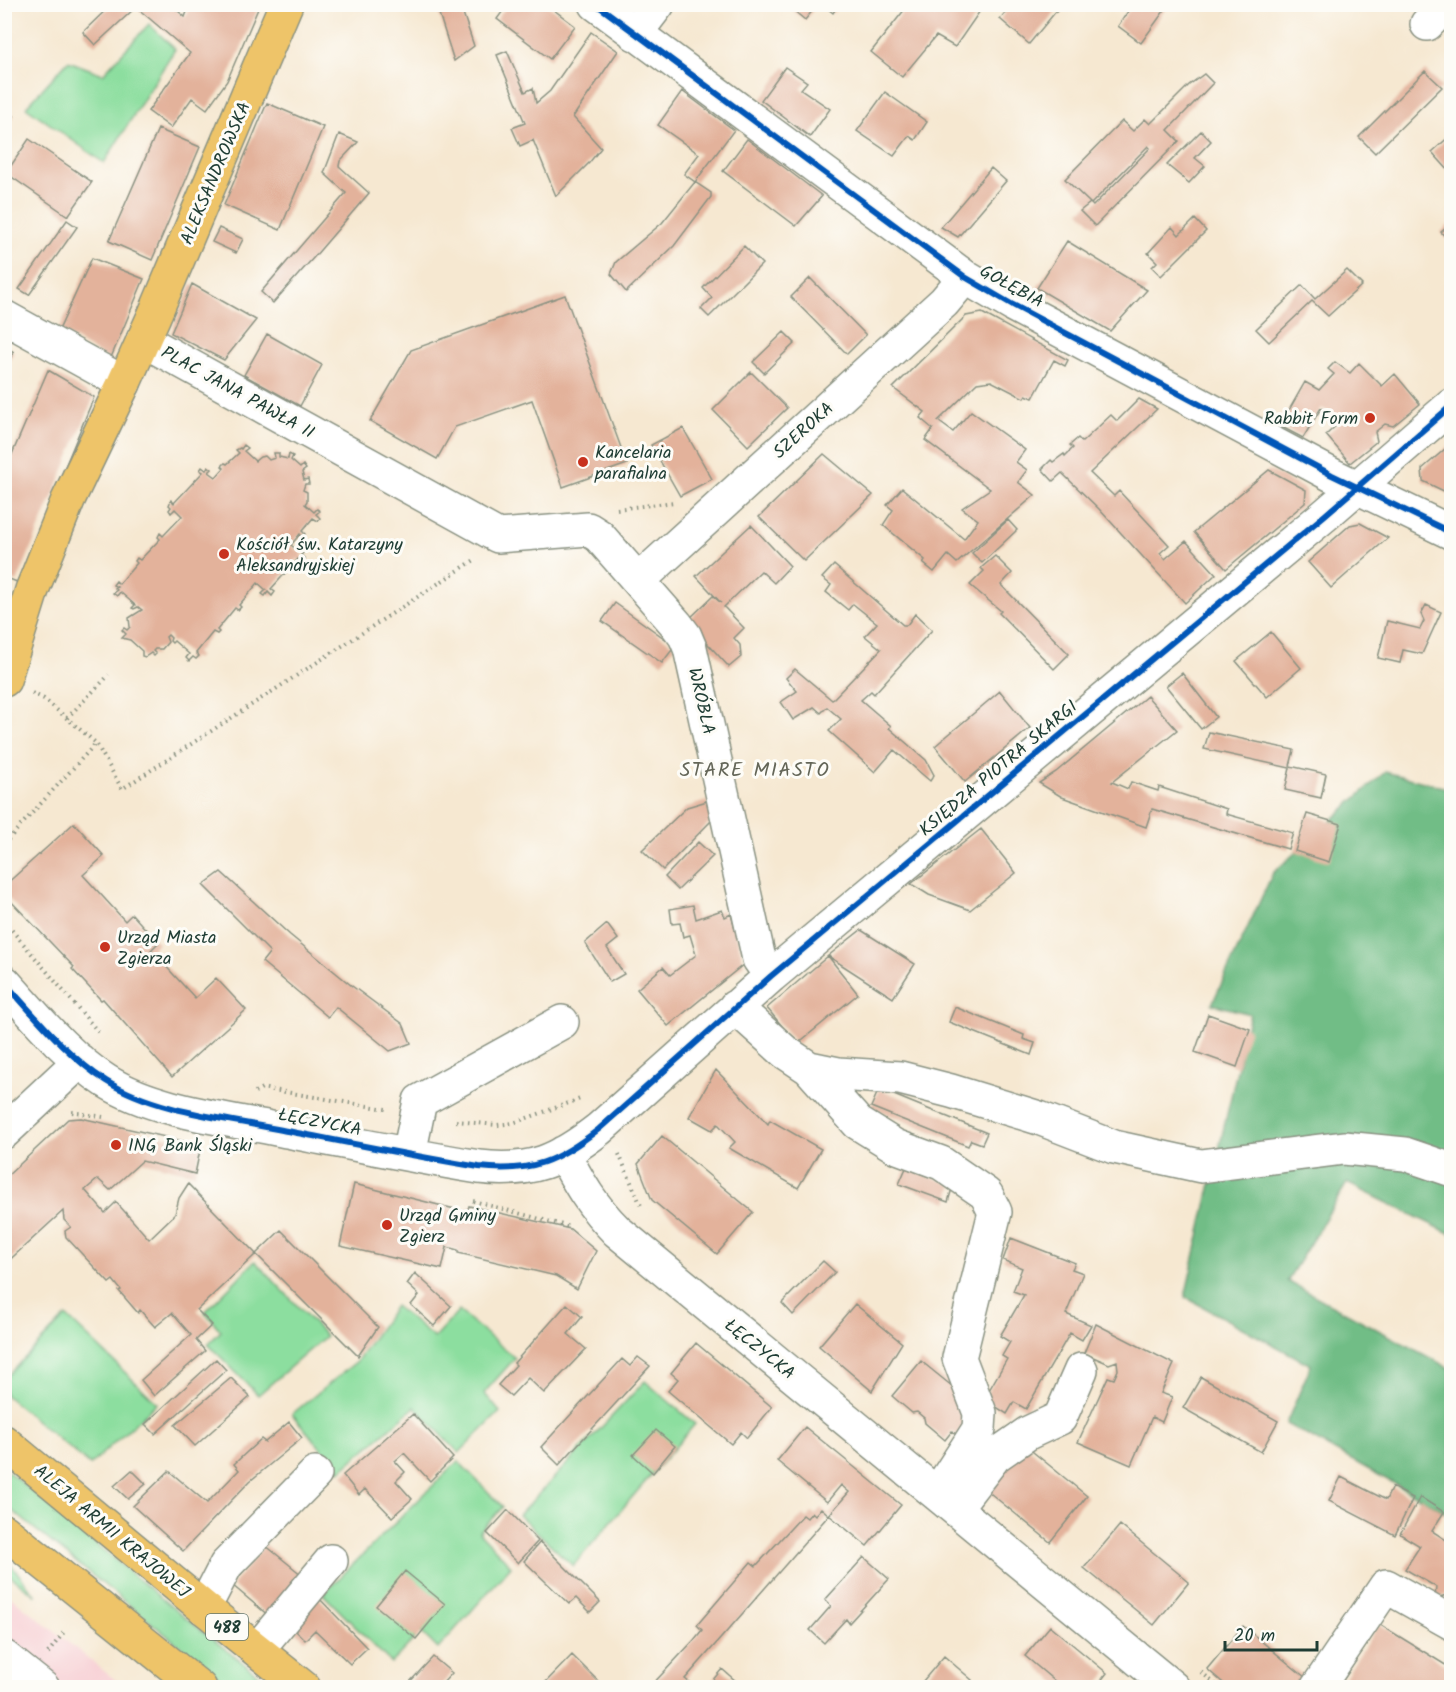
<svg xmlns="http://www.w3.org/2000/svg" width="1456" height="1692" font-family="Kalam,sans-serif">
	<rect width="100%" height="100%" fill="#fdfcf7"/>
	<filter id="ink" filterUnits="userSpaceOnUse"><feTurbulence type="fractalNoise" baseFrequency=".0167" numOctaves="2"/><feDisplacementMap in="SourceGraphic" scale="12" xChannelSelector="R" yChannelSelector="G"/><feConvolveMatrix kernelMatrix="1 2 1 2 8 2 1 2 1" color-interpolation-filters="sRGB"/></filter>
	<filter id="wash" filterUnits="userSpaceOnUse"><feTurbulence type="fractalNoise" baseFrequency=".008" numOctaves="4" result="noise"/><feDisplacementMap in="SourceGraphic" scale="24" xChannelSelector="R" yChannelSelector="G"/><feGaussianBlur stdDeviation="1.35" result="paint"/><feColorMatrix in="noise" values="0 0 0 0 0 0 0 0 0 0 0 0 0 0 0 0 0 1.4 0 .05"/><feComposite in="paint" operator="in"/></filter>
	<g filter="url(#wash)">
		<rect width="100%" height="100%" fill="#f6e8d1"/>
		<path fill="#f7cfd4" d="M5,1592L124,1687H5Z"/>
		<path fill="#8cde9f" stroke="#568e6a" stroke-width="1.5" d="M149,24L175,49L104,163L26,107L68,61L103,74Z
			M255,1261L326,1336L258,1395L208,1344L221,1331L205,1312Z
			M395,1306L434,1338L459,1311L515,1358L484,1393L500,1412L459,1453L415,1407L340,1471L292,1414L357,1361Z
			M66,1316L157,1403L90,1465L5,1395V1378Z
			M645,1381L695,1424L573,1566L519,1515Z
			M458,1461L503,1507L479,1532L511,1566L438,1649L421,1632L391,1663L323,1594Z
			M5,1469L183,1616L274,1687H231L5,1505Z
			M5,1557L36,1596L5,1572Z"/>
		<path fill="#71bd86" stroke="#487d5d" stroke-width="1.5" d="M1385,772L1451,789V1234L1347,1183L1287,1281L1451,1369V1515L1286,1424L1311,1365L1185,1297L1250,1014L1212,1004L1273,873Z"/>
		<g id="blocks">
			<path fill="#e3b29b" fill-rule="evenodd" d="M112,4H131L135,8L95,45L83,32Z
				M139,4H170L185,17L190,4H260L227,81L207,109L192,98L171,128L148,111L190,53L136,7Z
				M436,4H460L474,46L454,61Z
				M508,4H546L575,26L550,59L497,19Z
				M786,4H818L805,20Z
				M822,4H839L833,13Z
				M909,4H935L938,7L939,4H976L982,8L955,47L936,36L902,77L871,52Z
				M1012,4H1062L1029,44L1000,19Z
				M1133,4H1169L1141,43L1118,26Z
				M591,32L618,51L573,117L601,148L589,163L556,196L533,140L520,146L512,128L525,123L497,55L507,51L525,92L533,88L536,103L550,91Z
				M785,67L807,82L801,89L830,109L810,137L761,100Z
				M1425,71L1442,87L1375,153L1359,137Z
				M1204,74L1213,83L1168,130L1179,141L1095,226L1080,211L1090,203L1065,179L1122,121L1133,131L1145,119L1150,124L1189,85ZM1148,146L1150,148L1093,206L1091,204Z
				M682,91L734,130L695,182L711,193V197L674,246L626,292L611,274L616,262L662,223L695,182L684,174L699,154L658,125Z
				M885,92L927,122L915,140L909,136L894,156L857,131Z
				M267,103L323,127L280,230L224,205Z
				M4,110L14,116L4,128Z
				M158,129L200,147L152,260L109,241Z
				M1201,131L1211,141L1195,158L1205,166L1189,183L1167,165Z
				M339,134L358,142L340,161L339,166L369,193L315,256L273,303L261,292L346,193L324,173Z
				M1452,134V171L1450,172L1432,152Z
				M29,139L92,182L68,216L6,173Z
				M747,139L822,196L796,226L723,171Z
				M991,168L1006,181L958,237L941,227Z
				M1195,219L1206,231L1161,276L1152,267L1157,262L1148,253L1172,227L1179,235Z
				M67,220L77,227L29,295L19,289Z
				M1452,223V244L1441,232Z
				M219,228L243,239L236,253L212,242Z
				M1067,241L1147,290L1110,331L1037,288Z
				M744,246L762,264L709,317L701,309L712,298L703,288Z
				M92,258L144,279L110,360L59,330Z
				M1347,270L1362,285L1328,316L1312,301L1269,342L1256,329L1302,285L1315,299Z
				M810,278L866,335L847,354L791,297Z
				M192,284L256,320L224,360L171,333Z
				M565,295L627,464L563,487L532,400L455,427L437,459L370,421L411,350Z
				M982,313L1068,360L1065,366L1054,360L1033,398L1026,395L1024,398L991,381L977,383L938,421L953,432L971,411L1025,450L1016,462L1027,470L1018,482L1035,495L957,563L948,555L934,572L923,563L925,560L883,525L893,510L887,505L902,488L964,539L978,520L962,508L990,489L925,440L933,429L920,418L925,412L893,388L966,316Z
				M784,332L795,343L764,373L753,362Z
				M267,334L322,365L300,406L244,375Z
				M4,346L14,352L4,368Z
				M1335,362L1350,373L1359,363L1382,386L1395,374L1420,404L1393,426L1385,424L1375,432L1377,441L1350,463L1326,435L1340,422L1332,413L1321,408L1303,438L1280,426L1305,382L1319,390L1334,374L1328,369Z
				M48,370L94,397L17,582L4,577V473Z
				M751,372L787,408L748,446L713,410Z
				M1139,399L1157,409L1090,473L1114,496L1119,491L1169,545L1160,553L1165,559L1186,541L1216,574L1185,603L1099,509L1062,473L1053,481L1042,469L1051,460L1053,462L1064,454L1065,456L1073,448L1070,445L1078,438L1082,442L1111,415L1117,421Z
				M683,428L712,479L680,496L651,445Z
				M1452,443V495L1423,481L1422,469Z
				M244,445L248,448L244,451L255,461L260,457L265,456L269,460L275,458L274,453H279V457L288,459L289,454L293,456L291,460L300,468L303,465L306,469L302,472L304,480L308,479L309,484H305L303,490L307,492V501L305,504L314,512L317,509L320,511L316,514L320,518L318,521L313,518L302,531L305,534L302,537L300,534L291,545L299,552L301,550L304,552L301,555L305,559L302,562L298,559L271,589L275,592L272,596L268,592L265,596L262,594L266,590L258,583L239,605L241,607L238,610L235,608L217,630L219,632L217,634L213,632L196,653L199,656L196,659L193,657L189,661L186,658L189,654L174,641L172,643L170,641L171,638L168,635L166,637L168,642L162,649H155L153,651L156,654L154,656L151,653L145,657L142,656V651L130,640L122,638L126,634L122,630L124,628L127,630L130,627L129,618L142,610L138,607L134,609L132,608L135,605L120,592L117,596L113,593L117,590L115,588L117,587L113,585L116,581L119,584L137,563L135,561L137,558L140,560L160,539L158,537L160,533L163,536L182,516L175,509L171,513L169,510L171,507L169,505L171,500L174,503L203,472L200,470L202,467L206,470L208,466L212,469L209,472L216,477L224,468L222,466L225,463L227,464L239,453L236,450L240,448L241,449Z
				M824,454L873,495L804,561L759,517Z
				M1269,470L1306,490L1305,503L1226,569L1194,532Z
				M1008,520L1017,530L982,563L972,553Z
				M1360,523L1388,538L1331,588L1308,562L1350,525Z
				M751,525L790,566L774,583L761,571L724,607L744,628L734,638L740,645L741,657L729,667L687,621L713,596L721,603L696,576Z
				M995,556L1012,573L1001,585L1069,654L1054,669L999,613L1001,611L970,585L984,571L981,568Z
				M834,565L903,625H907L915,614L932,630L874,694L871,691L861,700L891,726L889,728L926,760L934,775L930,781L894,750L875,772L829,731L841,719L827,707L821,713L814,707L793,720L781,702L797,691L786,678L795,669L832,700L881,649L865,636L877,623L853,604L848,610L826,592L831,585L822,578Z
				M4,595L9,597L5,609H4Z
				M615,603L675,646L662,663L602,621Z
				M1426,605L1441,612L1422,654L1403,650L1400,663L1378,658L1387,621L1420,629L1424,621L1421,614Z
				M1271,632L1301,668L1267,697L1236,661Z
				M1182,673L1216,717L1201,729L1166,686Z
				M1000,691L1030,728L965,782L935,746Z
				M1147,696L1177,730L1112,782L1128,789L1131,782L1158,791L1159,787L1227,809L1226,814L1293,833L1288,849L1152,809L1146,827L1062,797L1039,783L1056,772Z
				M1209,732L1294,750L1290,766L1326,774L1321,798L1285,790L1290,768L1204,749Z
				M707,801L712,820L663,870L642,850L687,807Z
				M1307,814L1341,824L1329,862L1295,851Z
				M74,823L104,856L83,875L125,921L132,914L158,943L151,950L195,998L216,978L246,1010L172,1077L103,999L101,1000L72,969L74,967L4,894V886Z
				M981,829L1016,873L970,910L929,895L911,884Z
				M698,842L713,856L678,890L665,877Z
				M221,872L290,935L352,986L403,1024L411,1043L390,1051L336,1007L328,1017L262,962L270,952L203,885Z
				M693,905L696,919L722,910L725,917L731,914L744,964L668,1026L637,989L663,967L670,975L696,955L690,935L683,937L680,923L672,924L670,909Z
				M607,924L618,939L607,948L624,974L610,982L585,943Z
				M861,930L915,964L893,998L828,956L858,994L797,1044L767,1008L828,956Z
				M955,1007L1024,1035L1023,1039L1035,1043L1031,1055L949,1022Z
				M1208,1014L1250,1029L1237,1067L1195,1052Z
				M716,1070L768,1124L770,1120L821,1149L798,1188L729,1148L735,1142L718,1124L712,1130L689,1117Z
				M879,1089L987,1133L982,1144L971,1140L968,1146L871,1107Z
				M81,1118L201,1145L195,1174L142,1161L110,1190L98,1179L85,1190L105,1213L116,1202L149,1239L175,1214L179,1198L188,1184L256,1254L197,1310L212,1325L196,1340L205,1351L154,1396L141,1380L191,1335L172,1313L155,1327L140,1310L138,1313L119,1291L121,1290L113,1280L109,1283L66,1237L65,1231L71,1227L64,1220L63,1211L4,1265V1179L68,1119Z
				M662,1136L753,1212L717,1254L652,1200L638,1164Z
				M906,1168L953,1185L948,1202L899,1184Z
				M354,1184L467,1212L469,1206L570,1229L596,1251L577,1289L556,1276L458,1253V1250L447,1247L442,1269L340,1246Z
				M281,1230L378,1327L358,1356L256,1254Z
				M1011,1238L1075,1263L1072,1269L1083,1273L1066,1314L1091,1325L1082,1340L1070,1333L1026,1409L1014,1402L1007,1414L984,1399L1007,1359L1002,1356L1010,1342L1000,1336L1024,1295L1013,1291L1022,1268L1003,1260Z
				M823,1261L835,1272L793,1315L782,1303Z
				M415,1273L451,1306L434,1326L411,1305L419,1295L407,1284Z
				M567,1304L582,1317L568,1334L586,1349L544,1393L528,1378L511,1396L498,1385L516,1365L514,1363Z
				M855,1304L902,1343L872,1391L819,1346Z
				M1096,1324L1174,1364L1161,1393L1172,1397L1162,1422L1152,1417L1131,1465L1078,1442L1108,1377L1114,1379L1118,1370L1117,1361L1109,1364L1084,1353Z
				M696,1343L772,1407L747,1438L741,1432L731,1444L668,1391L678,1379L671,1373Z
				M638,1357L650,1366L559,1465L541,1447L622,1359L630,1366Z
				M216,1359L226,1370L155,1434L145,1424Z
				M921,1361L974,1404L972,1418L957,1435L952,1431L945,1440L925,1423L924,1418L917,1412L912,1413L892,1396Z
				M1201,1377L1278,1421L1261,1452L1183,1408Z
				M231,1378L250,1397L195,1446L175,1425Z
				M413,1414L453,1458L430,1481L404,1453L395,1461L405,1472L396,1481L412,1499L392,1517L365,1489L359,1495L343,1475Z
				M289,1422L302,1438L250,1481L183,1551L133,1506L169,1471L207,1503L239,1470L234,1464L261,1439L265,1442Z
				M805,1427L901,1505L867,1546L829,1515L849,1492L841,1485L827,1502L777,1461Z
				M656,1430L675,1446L653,1473L633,1455Z
				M1022,1443L1087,1496L1050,1542L985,1489Z
				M132,1470L146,1484L128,1499L114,1486Z
				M1341,1477L1386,1500L1392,1487L1413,1498L1395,1535L1329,1501Z
				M1420,1497L1444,1512L1432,1531L1446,1540L1452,1538V1585L1447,1595L1435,1598L1436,1587L1405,1569L1420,1546L1400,1534Z
				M821,1508L829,1515L685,1679L689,1682L685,1688H649L694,1640L702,1630L697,1625L751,1562L756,1566L803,1515L807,1518L812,1512L815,1515Z
				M508,1510L538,1541L518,1563L487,1533Z
				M1120,1525L1189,1582L1154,1625L1084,1568Z
				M540,1542L600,1602L590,1612L576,1598L569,1604L524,1561Z
				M265,1545L302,1575L269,1616L232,1585Z
				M864,1557L889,1579L849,1623L846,1619L824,1643L810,1630L831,1606L825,1600Z
				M405,1571L445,1604L416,1639L376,1606Z
				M317,1596L367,1648L350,1664L315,1630L305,1640L289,1624Z
				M1379,1624L1452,1669V1682L1448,1688H1338Z
				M1050,1626L1107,1673L1095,1688H1063L1025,1656Z
				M1243,1626L1306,1678L1298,1688H1229L1207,1669Z
				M572,1655L605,1688H540Z
				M944,1656L972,1680L965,1688H917Z
				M433,1657L452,1673L441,1685L443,1688L406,1686Z
				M722,1669L744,1688H706Z"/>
		</g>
	</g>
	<g filter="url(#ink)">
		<use href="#blocks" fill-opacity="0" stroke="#8a9282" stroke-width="1.5"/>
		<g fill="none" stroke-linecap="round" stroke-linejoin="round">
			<g stroke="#8a9282" stroke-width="36">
				<path id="minor" d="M596,4L965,277L1013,305L1332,475L1452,533
					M1427,24L1447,4
					M635,34L658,4
					M4,317L124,383
					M143,340L498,536L588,529L599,536L676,624L685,636L690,648L759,959L771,976
					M639,580L944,302L965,277
					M4,982C36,1017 67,1056 106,1081C154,1111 222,1118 277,1129C344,1142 412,1156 479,1167C532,1173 558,1161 599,1129L771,976L1325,515L1452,405
					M735,1007L785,1052L809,1068L838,1074L900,1078L951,1091L1039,1118L1114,1147L1201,1166L1344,1148L1405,1154L1449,1169
					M809,1068L858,1123L895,1146L941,1163L986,1194L995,1212L959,1358L980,1413L979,1429L937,1494
					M4,1132L80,1061
					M563,1153C580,1185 592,1206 617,1231L1173,1688
					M409,1154L420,1101L562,1022
					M955,1508L995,1456L1028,1433L1060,1418L1081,1370
					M204,1608L226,1565L315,1474
					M257,1650L331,1561
					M4,1657L43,1688
					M1317,1688L1386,1586L1452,1623"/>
			</g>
			<g stroke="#8a9282" stroke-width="36">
				<path id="major" d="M4,680L32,590L68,500L124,383L154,316L286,4
					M4,1442L204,1608L304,1688
					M4,1531L200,1688"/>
			</g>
			<path stroke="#8a9282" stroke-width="4" stroke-dasharray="1.5 4.5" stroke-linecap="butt" d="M617,509L675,502
				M32,693L44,699L96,743L122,789L476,559
				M67,718L109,675
				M4,844L96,743
				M4,921L100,1034
				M255,1092L262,1088L386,1109
				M72,1112L103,1117
				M456,1121L497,1125L513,1123L583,1098
				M619,1154L642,1208
				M473,1201L570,1227
				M48,1653L64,1632
				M1201,1672L1220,1688"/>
			<use href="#minor" stroke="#fff" stroke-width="33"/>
			<use href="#major" stroke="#eec469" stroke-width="33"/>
			<g stroke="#fdfcf7" stroke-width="10">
				<path id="cycleway" d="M596,4L965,277L1013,305L1332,475L1452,533
					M4,982C36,1017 67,1056 106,1081C154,1111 222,1118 277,1129C344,1142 412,1156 479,1167C532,1173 558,1161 599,1129L771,976L1325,515L1452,405"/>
			</g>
			<use href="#cycleway" stroke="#0057b8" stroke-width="6"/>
		</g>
	</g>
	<g fill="#c8321e" stroke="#fdfcf7" stroke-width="2">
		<circle cx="1370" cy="418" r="6"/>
		<circle cx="583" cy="462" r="6"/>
		<circle cx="224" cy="554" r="6"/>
		<circle cx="105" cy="947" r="6"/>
		<circle cx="116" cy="1145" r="6"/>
		<circle cx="387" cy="1225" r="6"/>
	</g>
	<g text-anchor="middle" stroke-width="6" stroke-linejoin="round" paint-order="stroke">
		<rect fill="#fdfcf7" stroke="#62766e" stroke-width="1.5" x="206" y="1614" width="42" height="26" rx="4.5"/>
		<g font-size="16" font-weight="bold" fill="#1f3d34">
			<text x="227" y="1633">488</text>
		</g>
		<g font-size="18" fill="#1f3d34" stroke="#fdfcf7">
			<text transform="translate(215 173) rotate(-67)" y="6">ALEKSANDROWSKA</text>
			<text transform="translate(1012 286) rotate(29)" y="6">GOŁĘBIA</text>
			<text transform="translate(238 392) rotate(29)" y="6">PLAC JANA PAWŁA II</text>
			<text transform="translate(803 430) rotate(-42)" y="6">SZEROKA</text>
			<text transform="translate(702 701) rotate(77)" y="6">WRÓBLA</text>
			<text transform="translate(998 768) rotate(-40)" y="6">KSIĘDZA PIOTRA SKARGI</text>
			<text transform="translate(320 1122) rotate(11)" y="6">ŁĘCZYCKA</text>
			<text transform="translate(760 1349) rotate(39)" y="6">ŁĘCZYCKA</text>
			<text transform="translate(112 1531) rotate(40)" y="6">ALEJA ARMII KRAJOWEJ</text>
		</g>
		<g font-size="18" fill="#1f3d34" stroke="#fdfcf7" text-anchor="start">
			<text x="1358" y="424" text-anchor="end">Rabbit Form</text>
			<text x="595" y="458">Kancelaria<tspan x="595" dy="21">parafialna</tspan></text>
			<text x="236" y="550">Kościół św. Katarzyny<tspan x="236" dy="21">Aleksandryjskiej</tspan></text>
			<text x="117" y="943">Urząd Miasta<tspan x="117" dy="21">Zgierza</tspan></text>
			<text x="128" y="1151">ING Bank Śląski</text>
			<text x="399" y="1221">Urząd Gminy<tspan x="399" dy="21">Zgierz</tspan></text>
		</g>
		<g font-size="20" letter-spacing="1.5" fill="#646658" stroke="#fdfcf7">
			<text x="755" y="776">STARE MIASTO</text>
		</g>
	</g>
	<rect width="1456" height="1692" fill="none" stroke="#fdfcf7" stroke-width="24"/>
	<path d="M1225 1641v9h92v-9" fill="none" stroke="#1f3d34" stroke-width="3"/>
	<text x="1234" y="1641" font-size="18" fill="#1f3d34" stroke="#fdfcf7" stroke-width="4.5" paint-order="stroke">20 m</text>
</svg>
